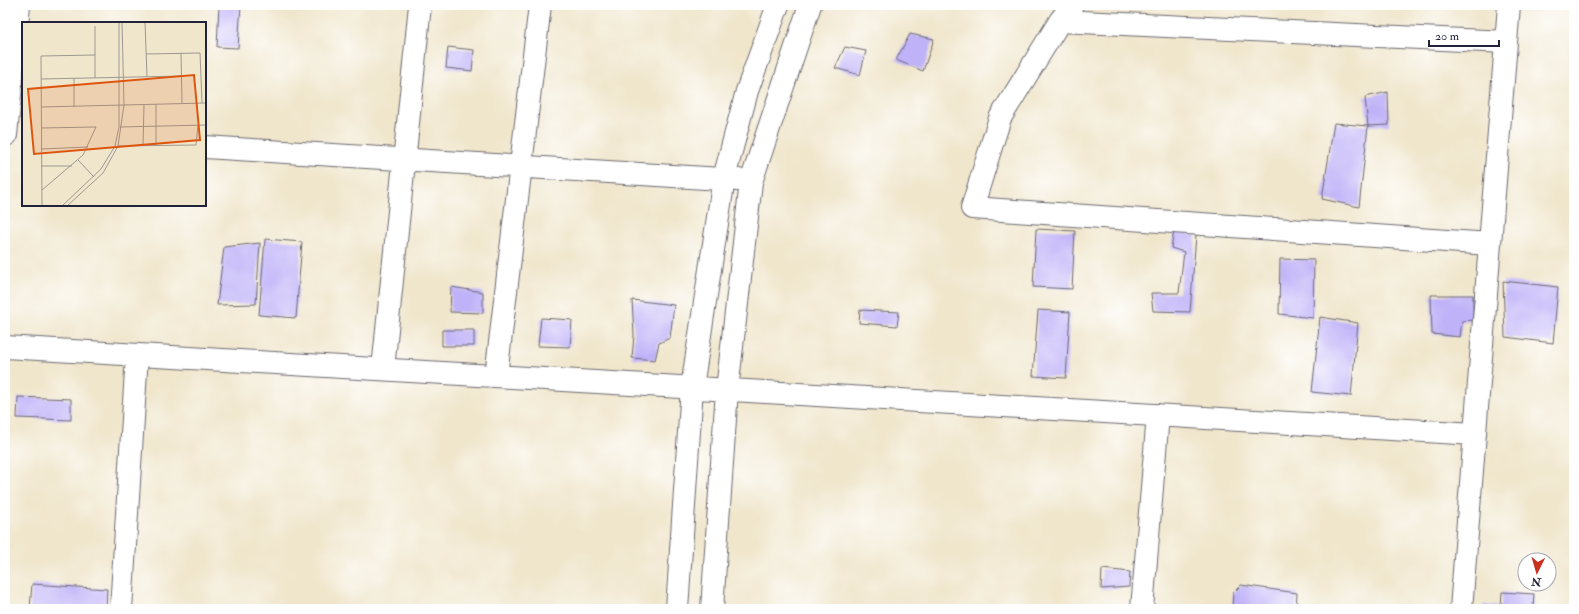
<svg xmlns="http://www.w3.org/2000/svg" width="1579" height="614" font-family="'IM FELL Double Pica',serif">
	<rect width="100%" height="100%" fill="#fff"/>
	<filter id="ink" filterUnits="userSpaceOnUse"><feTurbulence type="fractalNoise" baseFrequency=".025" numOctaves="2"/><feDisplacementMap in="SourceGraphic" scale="8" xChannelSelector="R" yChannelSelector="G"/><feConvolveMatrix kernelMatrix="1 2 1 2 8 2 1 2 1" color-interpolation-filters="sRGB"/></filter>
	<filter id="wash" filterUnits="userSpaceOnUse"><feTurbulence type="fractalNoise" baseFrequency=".012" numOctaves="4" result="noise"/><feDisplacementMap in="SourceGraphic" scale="16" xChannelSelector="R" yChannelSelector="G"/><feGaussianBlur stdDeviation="0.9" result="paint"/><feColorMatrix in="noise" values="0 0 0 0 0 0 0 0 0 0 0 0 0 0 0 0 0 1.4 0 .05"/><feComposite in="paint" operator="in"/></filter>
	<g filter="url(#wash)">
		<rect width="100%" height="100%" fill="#f0e6cc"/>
		<g id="blocks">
			<path fill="#bfb2f8" d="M219,5H241L238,48L217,47Z
				M910,34L934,39L923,71L896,60Z
				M448,47L474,50L472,71L446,68Z
				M845,47L866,51L860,75L835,68Z
				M1388,92L1389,125L1368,126L1365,97Z
				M1334,123L1368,126L1359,207L1322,199Z
				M1036,229L1075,231L1072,289L1033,287Z
				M1174,231L1196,235L1190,312L1153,311L1151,293H1179L1184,252L1171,248Z
				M265,239L302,242L296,318L259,315Z
				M260,243L256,304L217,305L224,247Z
				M1280,259L1314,260L1313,318L1279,314Z
				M1503,281L1558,287L1553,343L1505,337Z
				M451,287L483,292V313L450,312Z
				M1431,295H1473V320L1462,321L1460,337L1432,334Z
				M632,300L674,305L670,338L659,343L655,360L632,358L634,335Z
				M860,310L899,312L897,326L859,323Z
				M1038,310L1070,312L1066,378L1033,376Z
				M1320,317L1358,323L1351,396L1312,392Z
				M541,318L572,320L570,347L538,346Z
				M442,330H474V346H442Z
				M18,397L71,399V420L17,418Z
				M1102,569L1130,572L1129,587L1101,589Z
				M32,584L107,589L106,609H30Z
				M1241,585L1297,593L1296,609H1232L1233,593Z
				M1502,592L1534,594L1533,609H1484L1483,605L1501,607Z"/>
		</g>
	</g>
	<g filter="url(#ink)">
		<use href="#blocks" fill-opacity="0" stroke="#6a676e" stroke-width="1"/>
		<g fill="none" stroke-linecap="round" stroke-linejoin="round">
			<g stroke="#6a676e" stroke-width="24">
				<path id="minor" d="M1072,5L1060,21L1000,118L972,208L1490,244
					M1060,21L1506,42
					M6,135L19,5
					M205,147L738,180
					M5,347L1475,434
					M383,369L420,5
					M496,376L540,5
					M121,609L137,355
					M677,609L692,387L724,178L747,91L778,5
					M712,609L727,390L751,182L810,5
					M1142,609L1158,415
					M1461,609L1509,5"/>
			</g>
			<use href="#minor" stroke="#fff" stroke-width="22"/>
		</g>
	</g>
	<g transform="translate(22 22)">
		<rect width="184" height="184" fill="#f0e6cc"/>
		<path fill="none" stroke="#9e9892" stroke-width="1" d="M123,0L125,55M73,4V56M159,31L160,81M124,32L178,31L180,81M52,56V85M19,57L160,54M19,85L184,81M98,105L184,103M19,106L74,105L61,133L20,168M96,124L174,123L176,103M121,124L122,83M134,124V82M19,127L66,125M56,138L72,155M19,144H50M20,184L19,34L73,33M40,184L79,147L93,124L97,105V0M45,184L81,151L96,124L102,83L100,0"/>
		<path fill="#de560e" fill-opacity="0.15" stroke="#de560e" stroke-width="2" d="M172,53L178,118L12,132L6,67Z"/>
		<rect width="184" height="184" fill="none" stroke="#22223b" stroke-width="2"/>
	</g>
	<rect width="1579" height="614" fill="none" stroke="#fff" stroke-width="20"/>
	<g transform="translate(1537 572) rotate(185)"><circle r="19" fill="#ffffff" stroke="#a7a7b1"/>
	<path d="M0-3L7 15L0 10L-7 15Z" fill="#c8321e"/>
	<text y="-6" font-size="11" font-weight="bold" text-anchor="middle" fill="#22223b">N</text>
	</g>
	<path d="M1429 40v6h70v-6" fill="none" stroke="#22223b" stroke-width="2"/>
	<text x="1435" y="40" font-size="12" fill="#22223b" stroke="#ffffff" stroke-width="3" paint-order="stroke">20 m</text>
</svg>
